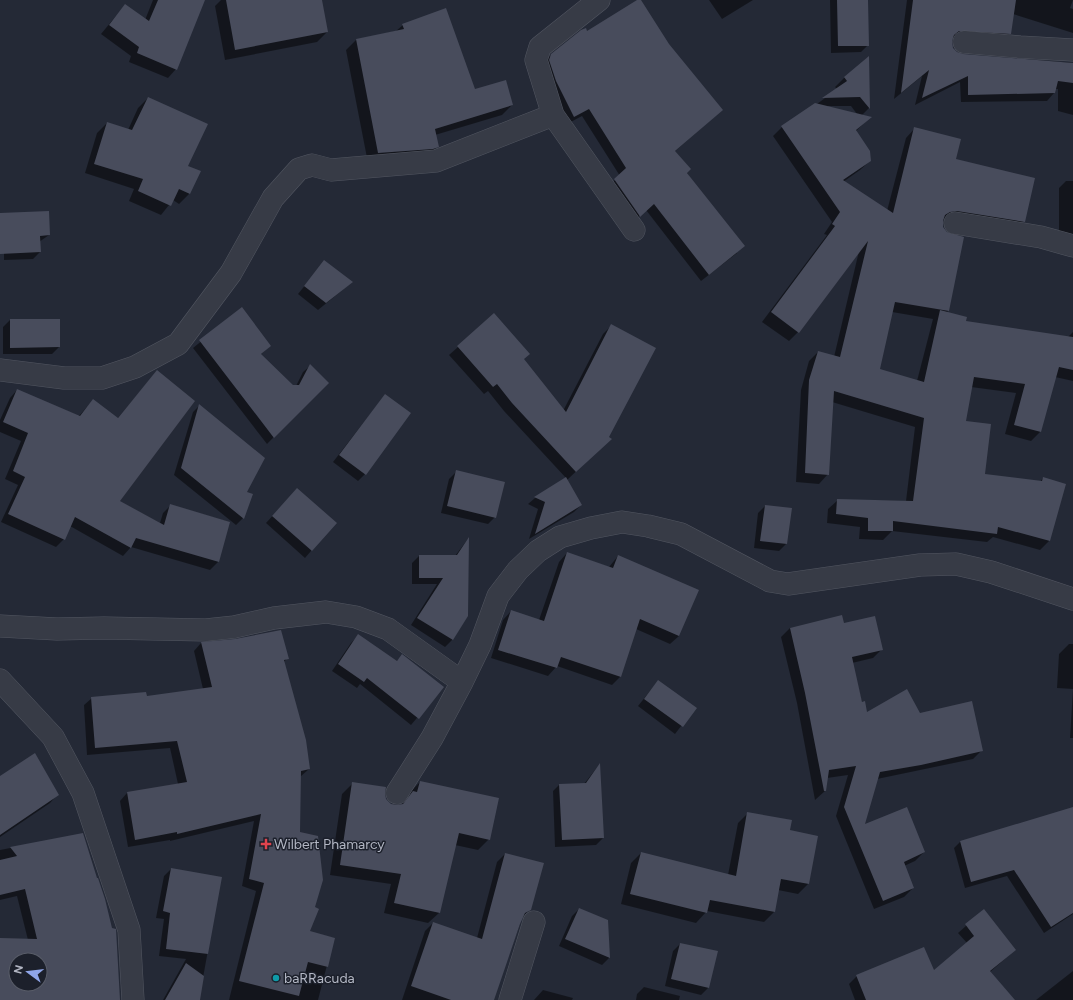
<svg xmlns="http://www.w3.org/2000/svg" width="1073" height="1000" font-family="Figtree,sans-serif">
	<rect width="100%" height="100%" fill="#242936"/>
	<path fill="#0007" fill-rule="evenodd" d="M153,0H204L176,69L168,78L129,62L131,56L101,34L125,5L145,20Z
		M221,0H321L327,32L317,42L225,60L215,6Z
		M640,0L668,45L722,110L674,152L737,253L701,281L646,210L633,223L607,187L620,176L582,116L567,124L544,62L551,55Z
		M709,0H753L722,19Z
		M830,0H867L868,45L861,52L831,53Z
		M907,0H1073L1070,8L1073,9V33L1013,14L1010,33L1003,41L952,38V47L956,53L963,55L1073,63V115L1058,111V89H1055L1054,93L1047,101L961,102L960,82L915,105L922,76L894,99Z
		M403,25L475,91L512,105L502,115L435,135L438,146L428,156L368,163L346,50L356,40L396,31Z
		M868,58L869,108L862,115L870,117L856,131L870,161L860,170L843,182L887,211L906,138L915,128L955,160L1024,221L1014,230L942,220V227L946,233L963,238L948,311L946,313L964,322L1068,337L1073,332V381L1055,377L1040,432L1031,441L1005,434L1016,393L971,387L964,422L984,475L1040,482L1043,478L1065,485L1049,541L1040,550L993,537L987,542L892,531L883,540L859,539L860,527L827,523L828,509L838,500L906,501L915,427L832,402L828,474L819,484L796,482L801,390L809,361L818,352L834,357L859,251L798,332L789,341L762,322L827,235L824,234L832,222L773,136L782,127L817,104L837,89L835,87L844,78ZM851,106L857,114L828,107V106ZM892,312L933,319L917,381L878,370Z
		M148,98L187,166L199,172L189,194L179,204L173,200L161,215L129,201L134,189L85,173L97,133L107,123L128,130L138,108Z
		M1066,181H1073V237H1059V188Z
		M4,221L49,235L39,242L40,252L33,259L4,260Z
		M324,262L351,283L318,310L298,294Z
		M241,309L270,346L260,355L292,386H296L303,372L310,366L327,383L267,444L193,348Z
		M494,315L523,360L563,411L603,334L611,326L608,437L602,447L567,480L581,505L574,512L529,539L538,509L528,504L535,498L566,478L504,411L488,391L484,394L449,355Z
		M10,320L59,347L52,354H3V327Z
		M157,371L119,501L160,523L163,513L171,505L229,522L218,562L210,570L131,547L123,556L70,526L64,539L56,547L1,522L18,485L5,479L21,441L0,432V420L10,398L17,390L79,416L93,400L117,419Z
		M385,395L365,474L358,481L333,462Z
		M199,406L245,493L251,495L243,518L236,525L174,475L193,412Z
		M456,472L495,517L488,524L441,513L449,479Z
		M297,489L335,523L305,558L266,523Z
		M765,506L791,509L786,544L779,551L754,548L758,513Z
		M468,539L467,616L452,640L445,647L411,625L437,584H412V563L419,556H455Z
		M567,553L609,567L618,556L679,636L670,644L636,629L620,677L612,685L557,666L548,676L491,658L503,620L511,611L539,620L559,562Z
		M843,625L882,649L873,658L852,663L862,703L866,713L919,714L982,750L973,759L877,779L863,826L924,852L915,861L904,866L913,888L904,897L874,909L836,816L848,775L827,778L825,791L815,800L797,703L781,637L790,628Z
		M358,636L396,662L402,656L442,688L411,725L360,684L357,688L332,671L351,643Z
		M201,643L287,658L284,662L309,769L300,777L299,833L314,908L309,932L334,938L318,1000H229L256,891L242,886L254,821L170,841V840L128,847L120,801L127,793L178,784L170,748L87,755L84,705L92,698L146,697L203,689L194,651Z
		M1069,644H1073V738H1070L1073,689L1057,688L1059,654Z
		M658,681L695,708L675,734L638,706Z
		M599,765L603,838L596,845L555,847L553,791L559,785L584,784Z
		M0,777L57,795L50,803L0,837Z
		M420,782L489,839L478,850L455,845L439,913L428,923L384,913L391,884L330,875L342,794L353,783L384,793L385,800L390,805H401L409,797L410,792Z
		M1073,808V914L1044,933L1007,876L965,888L954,848L960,842Z
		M748,813L789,831L808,884L798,894L778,890L774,912L764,922L707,911L696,923L621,904L631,863L641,853L728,875L738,823Z
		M83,834L119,1000H0V939L28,940L17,896L0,900V850ZM16,960H40V984H16Z
		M505,854L530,909L522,918L493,1000H402L425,931L433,923L477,938L497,862Z
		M171,869L221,878L199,1000H163L186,959L159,956L164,919L156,918L164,876Z
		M579,909L607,921L609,958L602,965L559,946L572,916Z
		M984,910L1015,950L990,972L1014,1000H855L849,984L857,976L934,972L967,943L958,933Z
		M680,944L717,952L708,988L701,995L665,986L673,951Z
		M1073,971V1000H1036Z
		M644,987L680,996L679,1000H636L637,994Z
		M543,990L573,998L572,1000H534Z"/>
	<path fill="#484c5c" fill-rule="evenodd" d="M158,0H205L177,70L137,53L139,47L109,25L125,4L149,21Z
		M226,0H322L328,32L235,50Z
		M637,0H641L669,44L723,110L675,151L691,169L687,173L745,246L709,275L654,204L640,217L639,215L614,179L626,168L589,109L574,117L556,81L549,60L551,54L581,30L586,28L587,31Z
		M837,0H868L869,46H838Z
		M913,0H1016L1011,34L959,31L954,35L952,41L953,48L957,52L963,54L1073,63V83L1058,81L1055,93L968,95V76L922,98L929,70L901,93Z
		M446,8L475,89L506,80L513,105L435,129L439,147L433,149L378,153L356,39L404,29L402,24Z
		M869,56L870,109L860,97L822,98L847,81L844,77Z
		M148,97L208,124L188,166L201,171L190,194L179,189L171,206L138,191L143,179L94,164L107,122L132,130Z
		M815,103L872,117L856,130L870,151L871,161L843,180L893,213L914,127L961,139L956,159L1035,178L1025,222L957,211L950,212L945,215L943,221V227L947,232L964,237L949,311L895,302L880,369L924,382L940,310L967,317L966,321L1073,337V370L1059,367L1041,432L1014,425L1025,384L974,377L966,421L991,424L985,474L1042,481L1043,477L1066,484L1050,541L998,527L997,534L893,521V531H868V518L836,514L837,499L913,501L924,418L834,391L829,475L805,473L809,380L818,351L840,357L868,241L799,333L771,312L835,226L832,224L840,212L781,126Z
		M49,211L50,235L40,236L41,252L0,254V213Z
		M324,260L353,282L326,303L304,286Z
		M242,307L271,346L261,354L293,385H299L310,364L329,383L274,438L199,340Z
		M494,313L530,354L524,359L566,412L611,324L656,348L609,437L612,439L576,472L512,403L497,384L493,387L457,346Z
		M10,319H60V347L10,348Z
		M157,370L195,401L120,501L164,525L170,504L230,522L219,562L136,538L131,548L75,517L65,540L8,514L25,477L13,471L28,433L3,422L17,389L80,416L93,399L118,418Z
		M385,394L411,413L366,475L339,455Z
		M199,404L265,458L247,492L253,494L244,519L181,468Z
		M456,470L505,482L496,518L447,506Z
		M566,477L582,505L535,534L545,502L534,497Z
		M297,488L337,523L312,551L272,516Z
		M765,505L792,508L787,544L760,541Z
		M469,537L468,616L453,640L417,618L443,578H419V555H457Z
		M567,552L613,568L618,555L699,590L679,636L640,619L621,677L561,657L557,668L498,650L511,610L544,621Z
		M842,615L844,623L875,616L883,650L852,657L862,702L865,701L867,712L907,689L920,713L972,701L983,751L921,765L880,772L865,824L907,807L925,852L904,862L914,888L883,901L844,807L856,766L829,770L826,791H824L805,693L790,628Z
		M281,630L289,659L284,660L306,740L310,769L301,771L300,832L318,836L323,880L315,907L319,909L310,931L335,938L328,967L308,962L299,996L239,981L264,883L249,879L261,814L177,834V832L135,840L127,792L187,782L177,741L95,748L91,697L146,692L147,696L212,687L201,642L235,639Z
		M358,634L397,661L402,654L444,687L419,719L367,678L364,682L338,664Z
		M658,680L697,708L683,727L644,699Z
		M35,753L59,795L0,835V776Z
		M600,763L604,838L562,840L559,784L586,783Z
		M420,781L499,798L490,840L459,833L440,913L394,903L401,874L340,865L352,782L386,787L385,793L386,799L391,804L397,805L403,804L413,791L417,792Z
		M1073,807V913L1051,927L1014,870L971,882L960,841Z
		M747,812L792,820L790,830L818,836L809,884L781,879L775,912L710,900L707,913L630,894L641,852L736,876Z
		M83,833L97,878H98L105,899L112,928L116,929L120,1000H0V938L37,939L25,889L0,895V860L17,856L10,847ZM16,960H40V984H16Z
		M505,853L544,863L531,910L525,913L520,924L494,1000H451L411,986L433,922L482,939Z
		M171,868L222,877L208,954L166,949L170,913L163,911Z
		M579,908L608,920L610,958L565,939Z
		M984,909L1016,950L990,971L1015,1000H866L856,975L924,947L934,970L974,936L965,924Z
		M680,943L718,951L709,988L671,979Z
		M186,963L204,976L200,1000H165Z"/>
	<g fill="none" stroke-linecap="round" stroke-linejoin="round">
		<g stroke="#525661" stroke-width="23">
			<path id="street" d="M599,0L540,47L536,60L553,115L634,230
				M964,42L1020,47L1073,50
				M955,223L1041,237L1073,246
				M0,370L64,378H102L135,367L178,344L231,273L273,198L299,169L312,165L331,170L436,161L553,115
				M0,626L57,629L104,628L206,630L234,627L274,618L326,612L356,617L388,629L462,682
				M0,680L53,737L83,793L129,930L133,1000
				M397,793L432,738L462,682L480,645L498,596L518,570L538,551L560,537L591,528L622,522L648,526L681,534L770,581L788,584L920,565L956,564L991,572L1073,599
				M510,1000L534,922"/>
		</g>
		<use href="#street" stroke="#373b46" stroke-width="22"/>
	</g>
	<path fill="#e0444e" stroke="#1c202b" stroke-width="1.5" d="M264 838h4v4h4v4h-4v4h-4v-4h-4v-4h4z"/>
	<circle fill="#0f9aa8" stroke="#1c202b" stroke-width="1.5" cx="276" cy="978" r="4"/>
	<g text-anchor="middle" stroke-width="3" stroke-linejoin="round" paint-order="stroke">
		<g font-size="14" fill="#b2b6c3" stroke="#1c202b" text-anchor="start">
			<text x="274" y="849">Wilbert Phamarcy</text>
			<text x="284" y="983">baRRacuda</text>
		</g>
	</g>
	<g transform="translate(28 972) rotate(285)"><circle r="19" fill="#1c202b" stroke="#585c68"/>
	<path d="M0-3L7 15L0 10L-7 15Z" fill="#90a6e9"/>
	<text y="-6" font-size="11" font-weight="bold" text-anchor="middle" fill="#b2b6c3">N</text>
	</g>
</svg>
